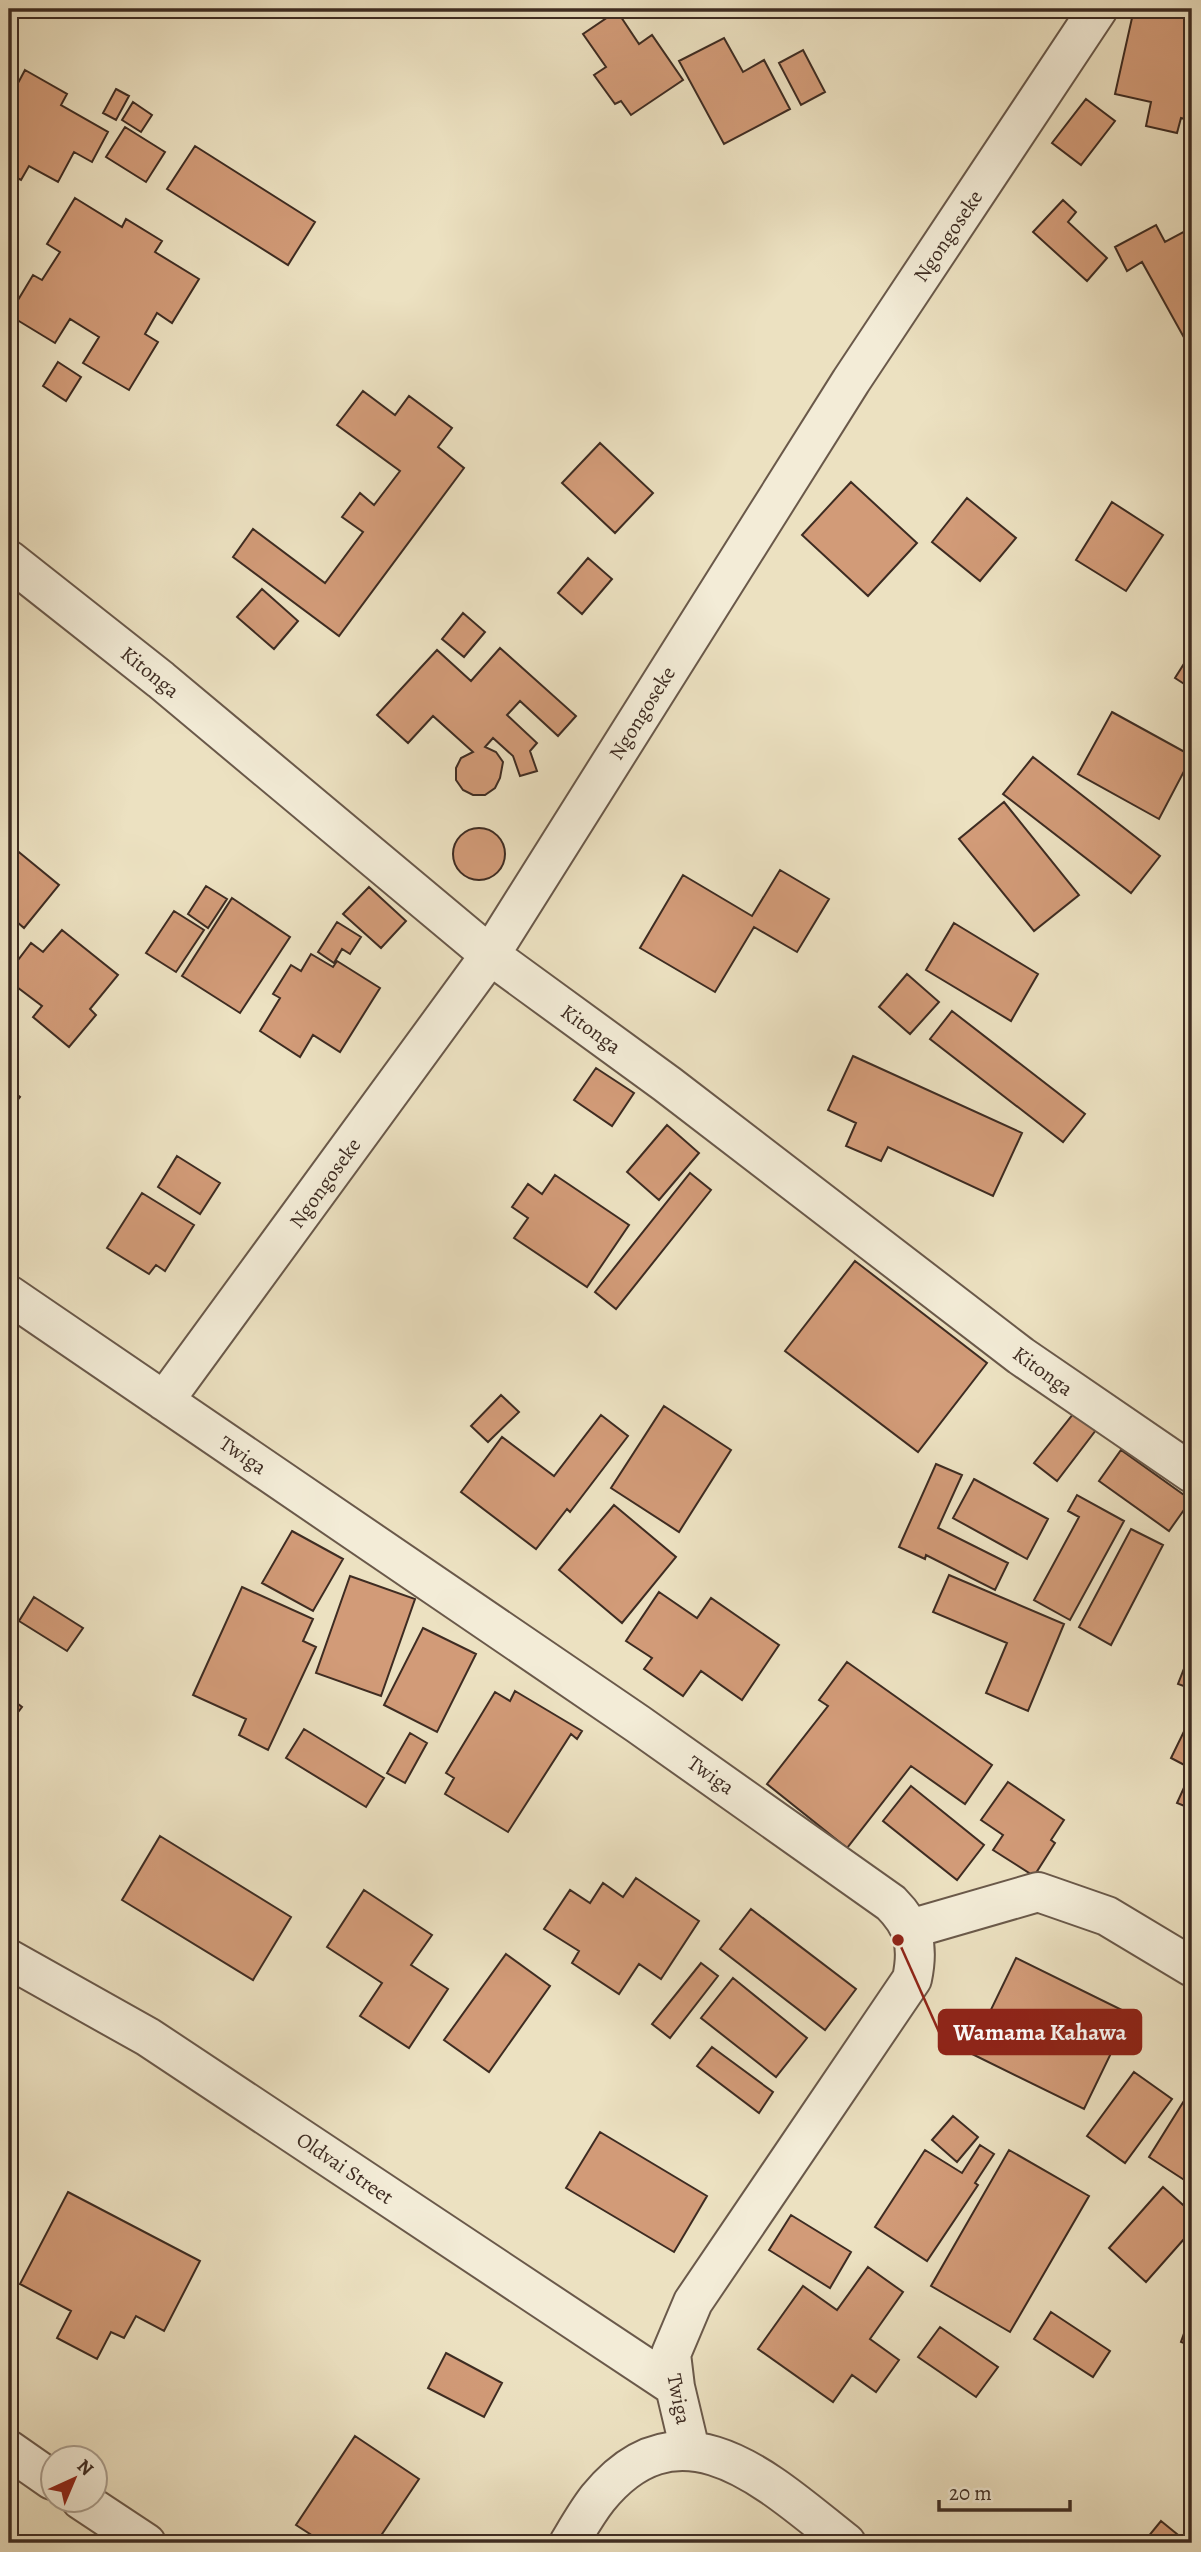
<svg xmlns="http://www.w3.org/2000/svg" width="1201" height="2552" font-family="Alegreya,serif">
	<rect width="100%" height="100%" fill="#ece1c1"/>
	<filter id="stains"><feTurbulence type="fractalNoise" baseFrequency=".00286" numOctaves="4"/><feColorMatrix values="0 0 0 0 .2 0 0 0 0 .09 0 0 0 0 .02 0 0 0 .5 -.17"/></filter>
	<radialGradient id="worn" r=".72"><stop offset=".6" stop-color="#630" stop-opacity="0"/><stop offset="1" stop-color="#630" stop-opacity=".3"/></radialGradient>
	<path fill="#d29b78" stroke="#3e2c22" stroke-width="2" d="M1134,9H1192V121L1181,118L1177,133L1146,126L1151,102L1115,94Z
		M617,11L639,44L652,35L683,80L631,115L621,101L615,104L594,75L606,67L583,34Z
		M724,38L743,72L764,60L790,109L724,144L679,61Z
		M803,50L825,92L801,105L779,63Z
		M25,70L67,94L61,105L108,132L92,162L74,152L58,182L29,166L21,180L9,174V81L17,85Z
		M116,89L129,96L116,120L103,113Z
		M1086,99L1115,121L1081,165L1052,143Z
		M133,102L152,115L141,132L122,120Z
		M125,127L165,152L146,182L106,157Z
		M195,146L315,222L288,265L167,189Z
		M75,198L122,227L126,219L162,241L155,252L199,279L172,323L157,313L145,334L158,342L129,390L83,363L99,337L70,319L55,343L9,315L33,275L42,280L60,252L47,244Z
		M1063,200L1076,212L1068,222L1107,258L1087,281L1033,232Z
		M1156,225L1165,242L1189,229L1192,234V352L1142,262L1127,271L1115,247Z
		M58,362L81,377L66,401L43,386Z
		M363,391L395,415L409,396L452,428L438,447L464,468L339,636L233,557L253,529L325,583L363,532L342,517L360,493L374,505L400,471L337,425Z
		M600,443L653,493L615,533L562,483Z
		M851,482L917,543L868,596L802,535Z
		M967,498L1016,538L980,581L932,542Z
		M1112,502L1163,535L1126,591L1076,560Z
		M588,558L612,579L582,614L558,593Z
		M262,589L298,621L274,649L237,617Z
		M463,613L485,632L464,657L442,639Z
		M500,648L576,716L558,736L520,701L507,715L537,743L530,751L537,771L520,776L513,756L493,738L485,747L496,752L503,762L500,778L495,788L485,795H473L463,790L456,780V768L461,758L473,752L433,716L408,743L377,715L437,650L471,681Z
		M1192,651V689L1175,678Z
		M1112,712L1192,756L1159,819L1078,774Z
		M1033,757L1160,856L1131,893L1003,794Z
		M1004,802L1079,895L1034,931L959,839Z
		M453 854a26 26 0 1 1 52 0a26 26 0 1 1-52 0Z
		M9,844L59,885L24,928L9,915Z
		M780,870L829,899L797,952L754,927L715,992L640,948L683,875L752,916Z
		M206,886L227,899L208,928L188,914Z
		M369,887L406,921L381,948L343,914Z
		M232,898L290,937L240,1013L182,976Z
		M174,911L204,930L176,972L146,953Z
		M337,922L361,937L350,954L342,949L334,963L318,952Z
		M954,923L1038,974L1011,1021L926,970Z
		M62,930L118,975L90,1009L96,1015L69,1047L33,1017L42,1006L9,981V972L31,943L43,952Z
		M311,954L333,967L337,961L380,988L340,1052L313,1035L300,1057L260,1031L280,998L273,994L291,965L301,971Z
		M907,974L939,1002L910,1034L879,1007Z
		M952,1011L1085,1114L1063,1142L930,1039Z
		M853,1056L1022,1133L993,1196L888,1147L881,1161L846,1146L856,1123L828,1110Z
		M596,1068L634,1093L612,1126L574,1100Z
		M9,1088L20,1097L9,1111Z
		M667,1125L699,1153L659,1200L627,1172Z
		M177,1156L220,1183L200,1214L158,1187Z
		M690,1173L711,1190L616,1309L595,1292Z
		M555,1175L629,1225L587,1287L514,1238L528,1218L512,1207L528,1184L542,1194Z
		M142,1193L194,1225L165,1271L156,1265L149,1274L107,1248Z
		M855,1261L987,1363L918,1452L785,1351Z
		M501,1395L519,1412L488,1442L471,1426Z
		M664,1406L731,1450L679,1532L611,1488Z
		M1074,1413L1096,1430L1057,1481L1034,1463Z
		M601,1415L628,1436L570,1512L567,1509L536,1549L461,1492L502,1437L554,1476Z
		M1121,1450L1191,1500L1169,1531L1099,1481Z
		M936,1464L962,1475L938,1528L1008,1563L995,1590L926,1555L925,1559L899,1547Z
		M974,1479L1048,1519L1027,1559L953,1518Z
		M1077,1495L1124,1521L1070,1620L1034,1600L1079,1517L1068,1511Z
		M614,1505L676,1557L622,1623L559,1570Z
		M1131,1529L1163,1545L1111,1645L1079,1627Z
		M292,1531L343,1559L313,1611L262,1583Z
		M949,1575L1064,1624L1028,1711L986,1693L1007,1643L933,1612Z
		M350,1576L415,1599L381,1696L316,1673Z
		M242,1587L313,1619L303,1641L316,1647L268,1750L239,1735L246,1719L193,1695Z
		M659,1592L697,1618L711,1598L779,1645L742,1700L701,1671L683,1696L644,1669L652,1658L626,1641Z
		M34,1597L83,1628L67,1651L19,1621Z
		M423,1628L476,1654L437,1732L384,1705Z
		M1192,1648V1689L1178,1684Z
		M847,1662L992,1765L965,1804L911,1766L847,1848L767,1784L828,1706L819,1700Z
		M515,1691L582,1731L577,1739L571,1734L508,1832L445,1794L454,1778L446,1773L495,1692L510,1701Z
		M9,1697L22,1707L9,1724Z
		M1192,1715V1769L1171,1758Z
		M304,1729L384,1778L366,1807L286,1758Z
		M410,1733L427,1743L405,1783L387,1773Z
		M1192,1770V1809L1177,1803Z
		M1008,1782L1064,1820L1051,1840L1055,1843L1034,1876L993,1850L1003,1835L981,1820Z
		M911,1786L984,1845L957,1880L883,1821Z
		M160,1836L291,1917L253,1980L122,1900Z
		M636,1878L699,1921L661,1979L639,1964L619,1994L572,1963L579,1951L544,1929L570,1890L590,1903L603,1883L623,1897Z
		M364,1890L432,1935L411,1965L448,1989L409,2048L360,2016L382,1983L327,1947Z
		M751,1909L856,1989L825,2030L720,1949Z
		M506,1954L550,1986L489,2072L444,2040Z
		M1016,1958L1130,2014L1084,2109L970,2053Z
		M701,1963L718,1976L670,2038L652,2024Z
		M733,1978L807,2038L776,2077L701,2018Z
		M712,2047L773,2092L759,2113L697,2066Z
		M1134,2072L1172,2099L1125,2163L1087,2136Z
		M1192,2088V2185L1149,2157Z
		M953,2116L978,2137L957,2162L932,2140Z
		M600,2132L707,2196L674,2252L566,2188Z
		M980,2145L994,2154L975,2183L978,2185L927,2261L875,2227L925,2150L962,2173Z
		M1009,2150L1089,2196L1010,2332L931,2286Z
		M1163,2187L1192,2213V2230L1146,2282L1109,2248Z
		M68,2192L200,2261L164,2331L136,2316L124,2338L111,2332L97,2359L57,2338L71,2311L20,2284Z
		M791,2215L851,2252L830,2288L769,2250Z
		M9,2257L16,2261L9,2273Z
		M868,2267L903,2292L870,2339L899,2360L876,2392L852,2375L833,2402L758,2349L803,2286L837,2310Z
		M1192,2311V2346L1181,2342Z
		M1051,2312L1110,2351L1093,2377L1034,2339Z
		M940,2327L998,2367L976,2397L918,2357Z
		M446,2353L502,2383L484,2417L428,2388Z
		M355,2436L419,2479L376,2543H324L296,2525Z
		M1161,2521L1188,2543H1143Z
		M9,2528L23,2539L20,2543H9Z"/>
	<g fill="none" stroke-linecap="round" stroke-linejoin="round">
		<g stroke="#6a594a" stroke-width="42">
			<path id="minor" d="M9,560L161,680L490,955L667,1084L1021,1356L1192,1473
				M9,1295L638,1724L891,1903C914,1926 919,1946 912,1979L693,2302L671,2354L675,2387L690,2450
				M164,1401L490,955L851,381L1098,9
				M915,1937L917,1927L1038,1892L1107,1916L1192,1967
				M9,1959L148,2037L675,2387
				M9,2450L52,2480
				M81,2500L146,2543
				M569,2543C578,2528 587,2512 598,2498C682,2395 772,2485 846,2543"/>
		</g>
		<use href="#minor" stroke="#f3ecd7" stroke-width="38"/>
	</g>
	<g text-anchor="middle" stroke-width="7" stroke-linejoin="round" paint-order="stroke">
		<g font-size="21" fill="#3e2c22" stroke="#f3ecd7">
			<text transform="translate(948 236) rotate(-56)" y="7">Ngongoseke</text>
			<text transform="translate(150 672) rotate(39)" y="7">Kitonga</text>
			<text transform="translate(642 713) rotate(-58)" y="7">Ngongoseke</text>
			<text transform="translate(591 1029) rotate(36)" y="7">Kitonga</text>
			<text transform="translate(325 1183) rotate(-54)" y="7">Ngongoseke</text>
			<text transform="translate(1043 1371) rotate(36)" y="7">Kitonga</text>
			<text transform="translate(243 1455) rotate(34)" y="7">Twiga</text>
			<text transform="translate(711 1775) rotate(35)" y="7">Twiga</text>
			<text transform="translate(345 2168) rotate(34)" y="7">Oldvai Street</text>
			<text transform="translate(679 2399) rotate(79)" y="7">Twiga</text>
		</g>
	</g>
	<path fill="none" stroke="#8f2418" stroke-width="2.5" d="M898 1940L939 2032"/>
	<circle fill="#8f2418" stroke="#f3ecd7" stroke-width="2.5" cx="898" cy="1940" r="7"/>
	<rect fill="#8f2418" stroke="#8f2418" stroke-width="2.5" x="939" y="2010" width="202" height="44" rx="7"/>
	<g font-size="23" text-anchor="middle" font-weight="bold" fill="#fff">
		<text x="1040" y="2040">Wamama Kahawa</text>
	</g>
	<rect width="1201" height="2552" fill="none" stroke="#ece1c1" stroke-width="35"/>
	<rect x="10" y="10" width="1180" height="2531" fill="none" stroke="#3e2c22" stroke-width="3.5"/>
	<rect x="18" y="18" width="1166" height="2517" fill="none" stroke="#3e2c22" stroke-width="2"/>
	<g transform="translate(74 2479) rotate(44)"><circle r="33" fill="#f3ecd7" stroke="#ab9f8f" stroke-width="2"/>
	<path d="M0-5L12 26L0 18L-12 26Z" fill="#8f2418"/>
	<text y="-10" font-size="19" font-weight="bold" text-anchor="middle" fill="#3e2c22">N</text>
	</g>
	<path d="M939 2500v10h131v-10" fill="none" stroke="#3e2c22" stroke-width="3.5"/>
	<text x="949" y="2500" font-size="21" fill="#3e2c22" stroke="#f3ecd7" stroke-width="5" paint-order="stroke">20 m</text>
	<rect width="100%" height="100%" filter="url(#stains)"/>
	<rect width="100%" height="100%" fill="url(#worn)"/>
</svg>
